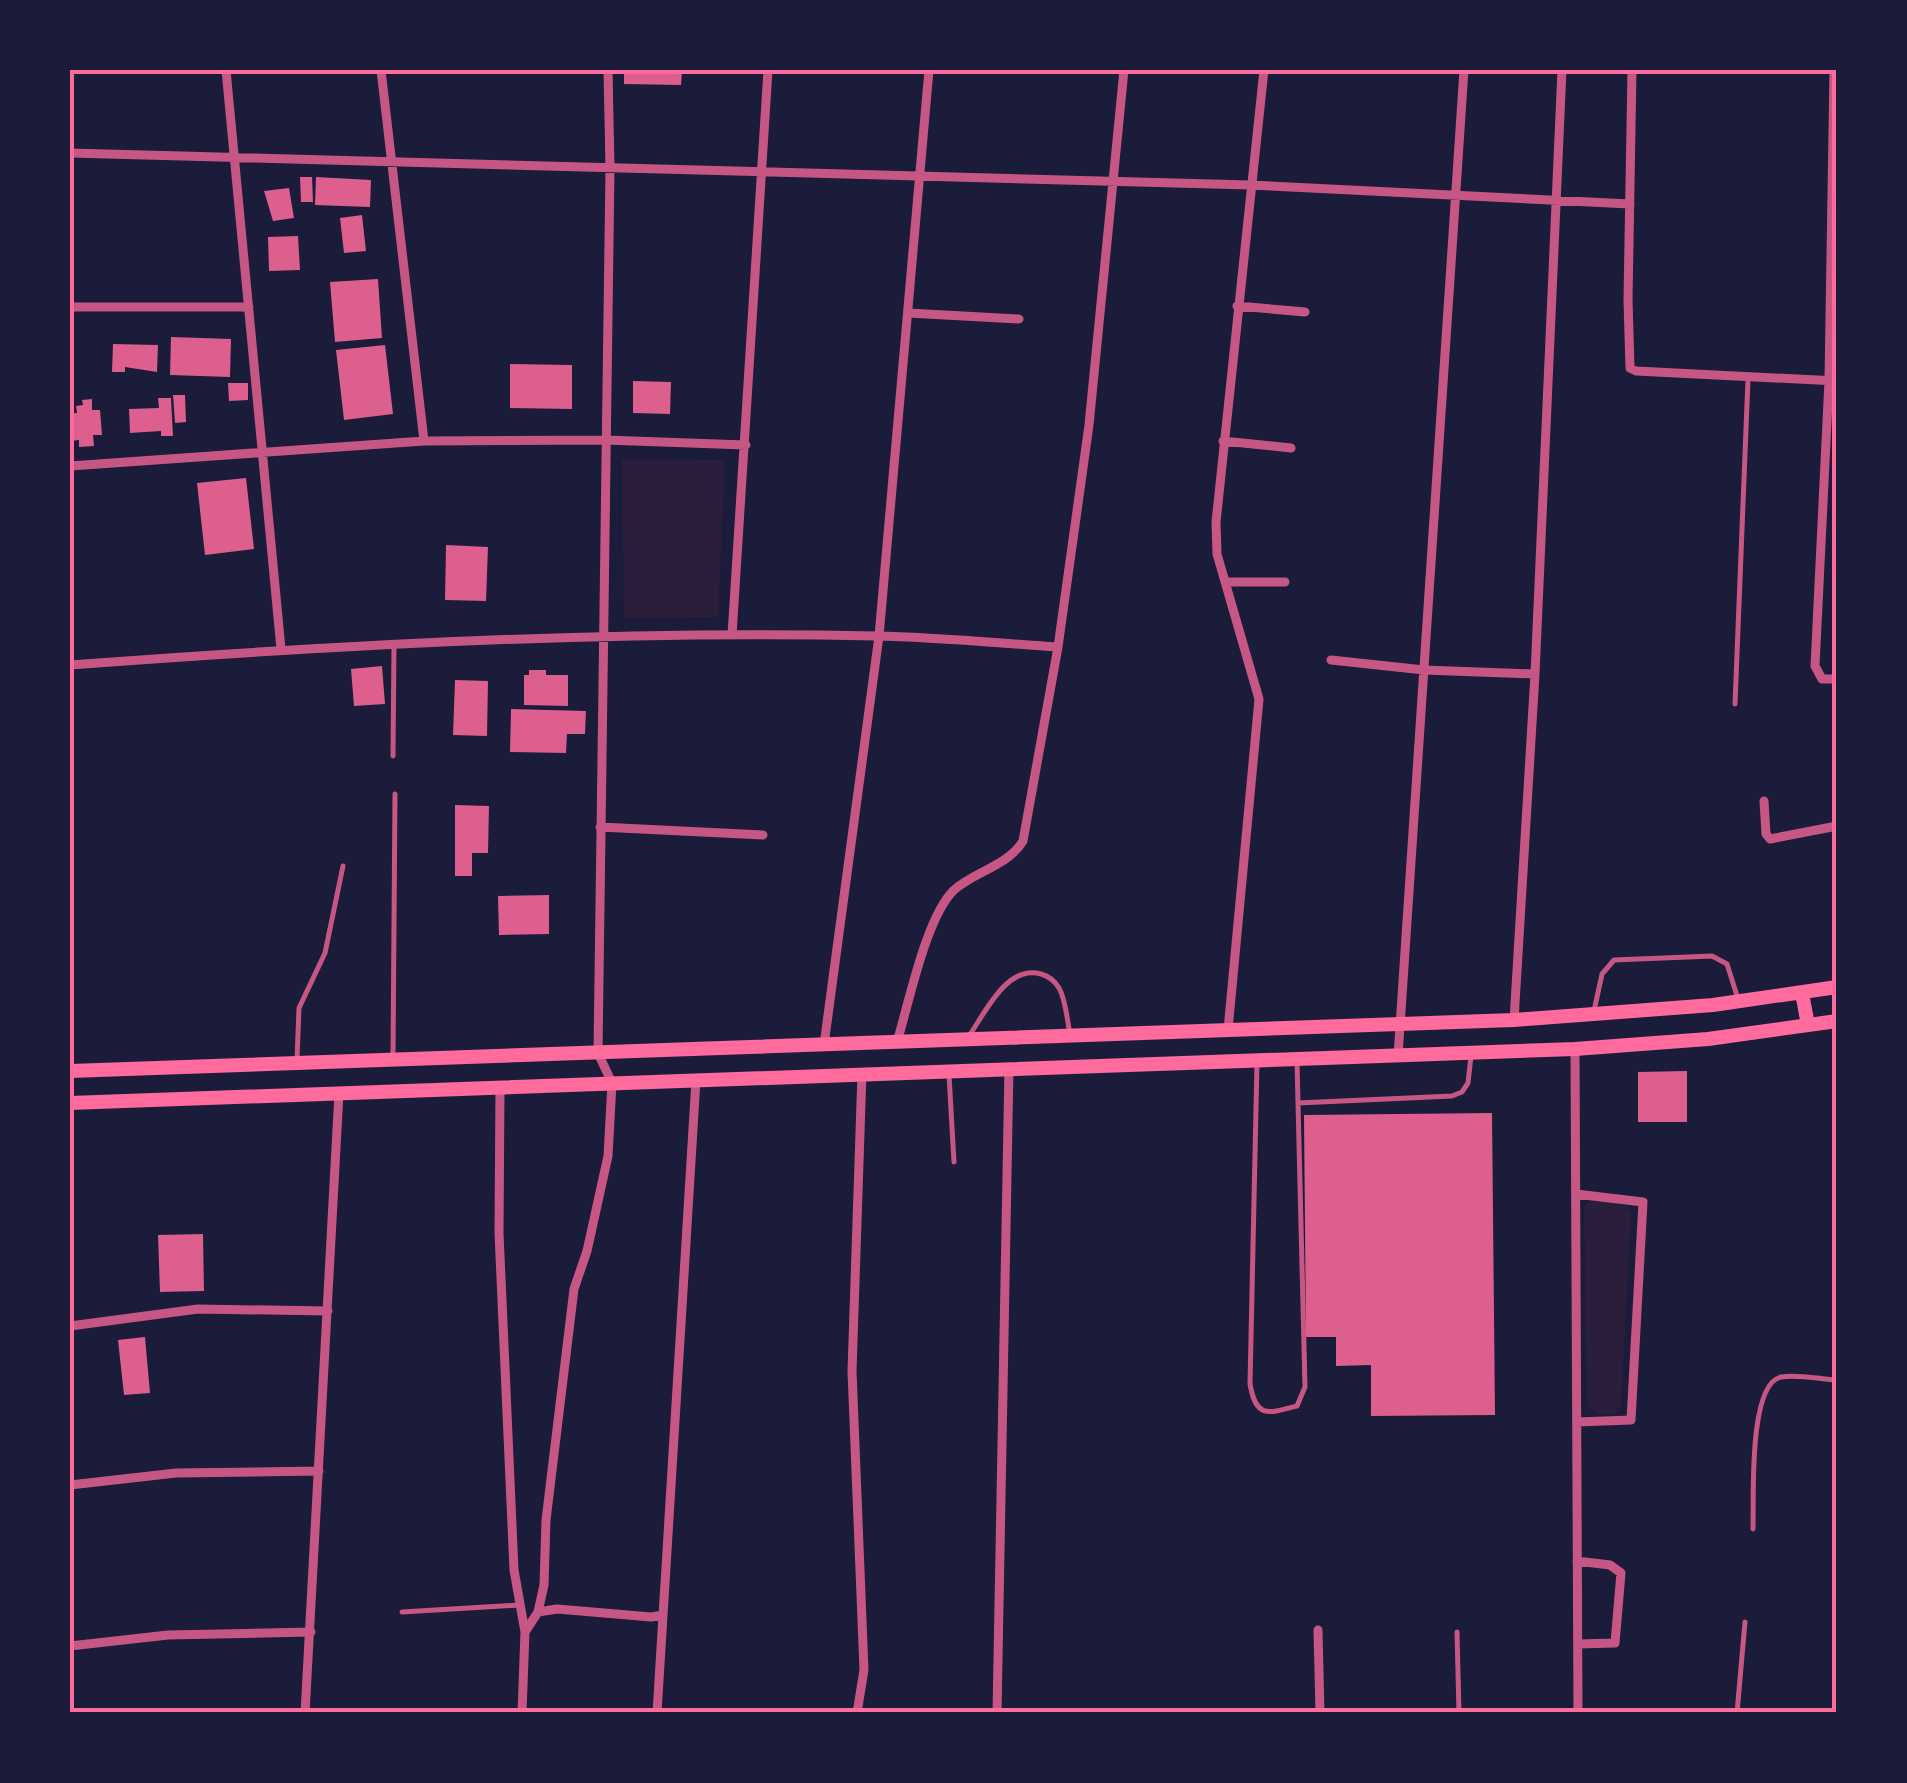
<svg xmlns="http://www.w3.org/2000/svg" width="1907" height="1783" font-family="Jost,sans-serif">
	<rect width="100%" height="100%" fill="#1b1b3a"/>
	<path fill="#2a1e3b" d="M622,459L725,460L718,617L624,618Z
		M1590,1199L1623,1202L1631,1214L1621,1406L1615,1414H1596L1587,1405L1584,1206Z"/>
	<path fill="#dd5f8e" d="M624,70H682L681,85L624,84Z
		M300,177H312L313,202H301Z
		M316,177L371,180L370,207L315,205Z
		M289,188L294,218L273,221L264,191Z
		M362,215L366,251L344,253L340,218Z
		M298,236L300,270L269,271L268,237Z
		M378,279L382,338L335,342L330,282Z
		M171,337L231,339L230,377L170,375Z
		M113,344L158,345L157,372L125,367V372H112Z
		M385,345L393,414L344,420L336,350Z
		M510,364L572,365V409L510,408Z
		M633,381L671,382L670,414L633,413Z
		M228,383H248V400L229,401Z
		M173,395H185L186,422L175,423Z
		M158,398H171L173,436H161V431L130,433L129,409L159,408Z
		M92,399V410H100L102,435H93L94,446L79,447V440L70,441V413H77L76,406L83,405L82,400Z
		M246,478L254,549L205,555L197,483Z
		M446,545L488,547L486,601L445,600Z
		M382,666L385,704L354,706L351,669Z
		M529,670H546V675H568V706L524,705V675H529Z
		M455,680L488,681L487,736L453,735Z
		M511,709L586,711L585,734H567L566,753L510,752Z
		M455,805L489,806L488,853H472V876H455Z
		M549,895V934L499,935L498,896Z
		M1687,1071V1122H1638V1072Z
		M1492,1113L1495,1415L1371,1416V1365L1336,1366V1337H1306L1304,1115Z
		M203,1234L204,1291L160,1292L158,1235Z
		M145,1337L150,1393L124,1395L118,1340Z"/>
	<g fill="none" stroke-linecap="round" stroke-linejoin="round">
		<path stroke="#c65784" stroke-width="5" d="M1735,704L1748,379
			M393,756L394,645
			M1594,1011L1602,974L1614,960L1712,956L1727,964L1738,999
			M969,1036C985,1013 1007,964 1041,974C1048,976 1055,981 1059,988C1066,1000 1067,1020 1070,1034
			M393,1056L395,794
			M297,1060L299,1008L325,953L343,866
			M1257,1063L1250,1384C1256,1418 1267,1414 1297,1406L1305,1387L1297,1062
			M949,1075L954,1162
			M1298,1103L1452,1096L1462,1092L1468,1083L1471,1056
			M1753,1529C1754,1500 1748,1384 1781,1377C1797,1374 1820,1379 1837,1380
			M402,1612L520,1605
			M1457,1632L1459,1713
			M1737,1713L1745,1622"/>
		<path stroke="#c65784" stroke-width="9" d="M226,70L281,649
			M381,70L424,441
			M1632,70L1628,300L1630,368L1636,371L1837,381
			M1834,70L1829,381L1815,666L1822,679H1837
			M70,153L1250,185L1630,204
			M1237,306L1305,312
			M70,307H249
			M908,313L1019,319
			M1223,441L1291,448
			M70,466L424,441L605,440L746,445
			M1225,582H1285
			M732,635L768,70
			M1331,660L1424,670L1535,674
			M70,665C338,645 607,630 876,636C936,637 997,643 1058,647
			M1764,801L1766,834L1770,839L1837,826
			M600,827L763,835
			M1514,1020L1535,674L1562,70
			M1228,1030L1259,699L1217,554L1216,522L1264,70
			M897,1042C909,1003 926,917 954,890C974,872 1009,865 1023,841L1058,647L1089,425L1124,70
			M824,1045L879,636L929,70
			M1575,1049L1578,1713
			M1398,1056L1464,70
			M500,1087L499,1233L514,1570L525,1632L522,1713
			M1576,1194L1643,1202L1631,1420L1577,1422
			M70,1326L198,1309L328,1311
			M70,1485L176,1473L319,1471
			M1577,1561L1610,1565L1621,1573L1615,1643L1578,1644
			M538,1612L557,1609L651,1617L663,1615
			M1318,1630L1320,1713
			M525,1632L538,1612L544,1585L546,1520L574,1289L587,1251L608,1156L612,1083L598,1053L610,168L608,70
			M70,1646L168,1635L311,1632
			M305,1713L339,1093
			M657,1713L696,1080
			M857,1713L864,1670L852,1371L862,1073
			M997,1713L1009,1067"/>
		<path stroke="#ff6b9d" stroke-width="14" d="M1802,993L1808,1025
			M70,1071L1514,1020L1713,1005L1837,987
			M70,1103L1575,1049L1708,1039L1837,1021"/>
	</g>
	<rect width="1907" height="1783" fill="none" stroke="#1b1b3a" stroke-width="145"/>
	<rect x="72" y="72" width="1762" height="1638" fill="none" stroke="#ff6b9d" stroke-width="4"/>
</svg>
